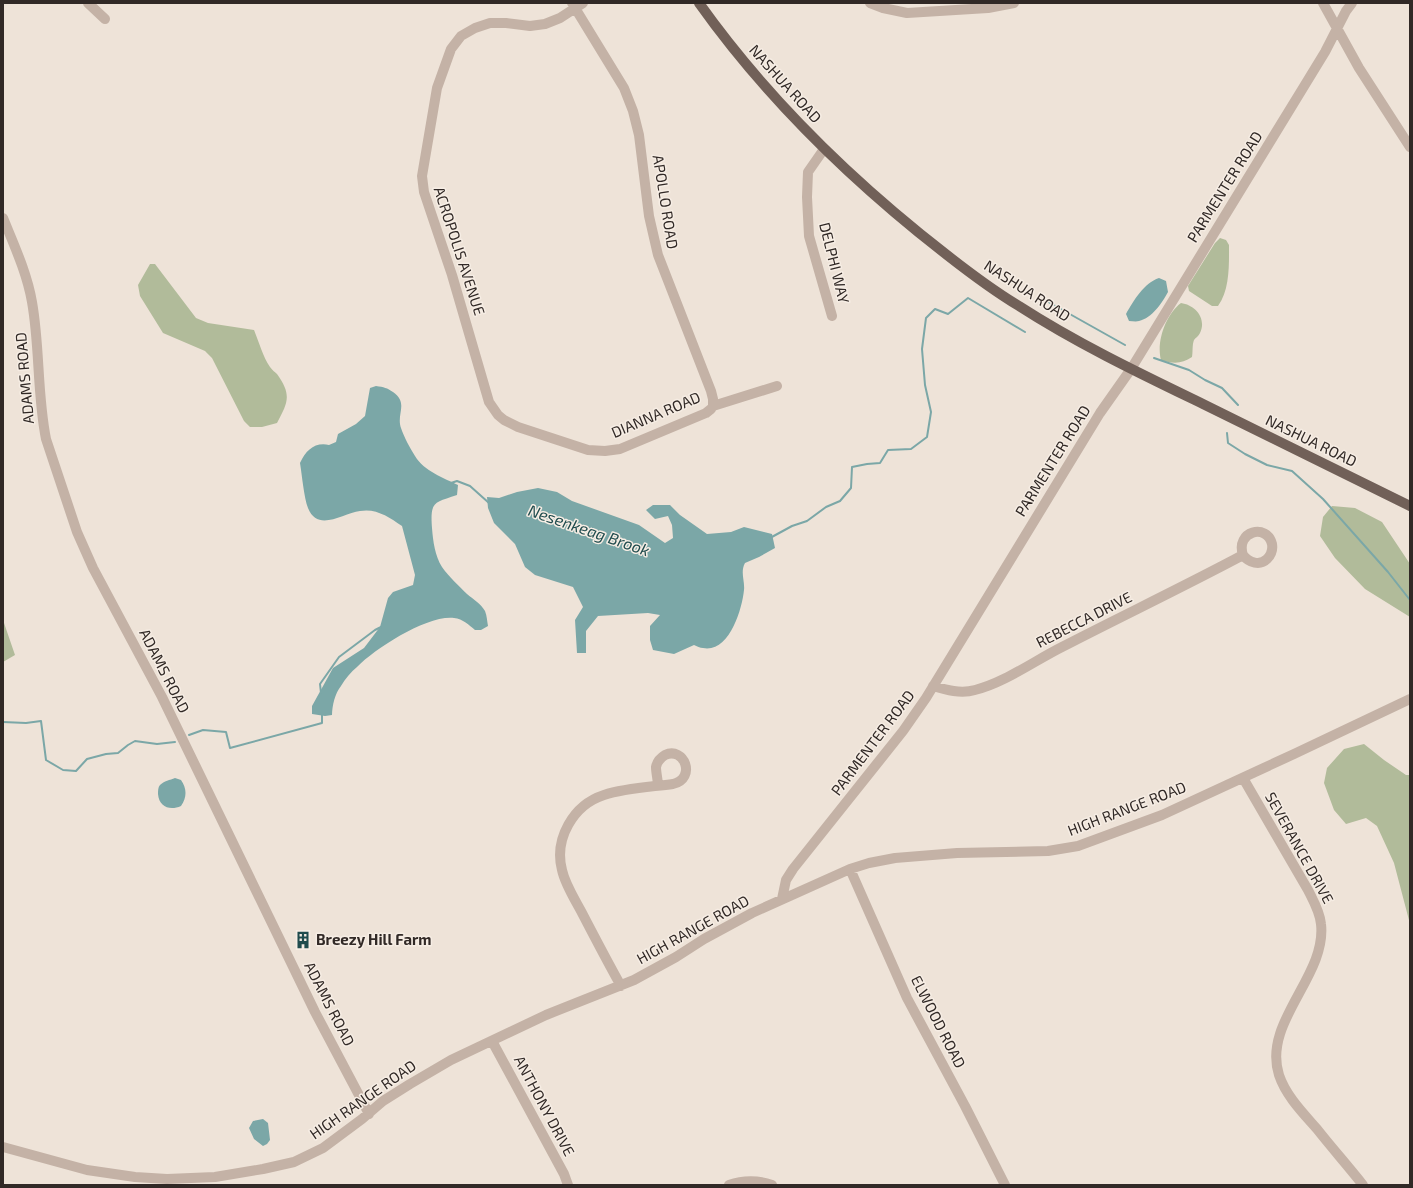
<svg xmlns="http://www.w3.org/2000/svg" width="1413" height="1188" font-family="'Exo 2',sans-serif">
	<rect width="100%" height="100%" fill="#eee3d8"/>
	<path fill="#b1bb9a" d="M1220,238L1226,240L1229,245C1229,264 1230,290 1218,306H1212L1189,291L1188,286L1215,243Z
		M150,264H155L196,318L208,323L254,330C259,342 263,357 270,367C272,370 275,372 277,374C292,395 288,402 277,423L262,427H250L244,421L212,358L205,351L163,333L140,296L138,285Z
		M1181,303C1195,305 1207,318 1200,333C1199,336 1195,338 1194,340C1192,345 1193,352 1192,357C1182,364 1173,364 1161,360C1156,342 1166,314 1181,303Z
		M1332,506L1355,508L1382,522L1410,564V617L1365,589L1335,558L1320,536L1323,517Z
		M3,620L15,655L3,662Z
		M1364,744L1384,760L1406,775H1410V924L1394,863L1377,826L1366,818L1346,824L1334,810L1324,783L1327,768L1344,749Z"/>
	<path fill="#7ba7a7" d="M1159,278L1166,281L1168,292C1162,303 1152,318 1139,321C1136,322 1132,321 1129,321L1126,314C1134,300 1144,283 1159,278Z
		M376,386C384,387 387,388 393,392C409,403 396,414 401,428C404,437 410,448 415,456C424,471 444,478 458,485L457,495C434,503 430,501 432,528C433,541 435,556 442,567C449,577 459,586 467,594C473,599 481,604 485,611C487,616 487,621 488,626L481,630H475C469,625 463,619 454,618C427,615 376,648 357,667C351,672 345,679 341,686C335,693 332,706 332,715L325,716L312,714V706L333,668L364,648L380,627L388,598L393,592L413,585L415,575L402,526C389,517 376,508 360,511C343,513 318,533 308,508C304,498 302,475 300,463C306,450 315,442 329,445L336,442L338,434L356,424L365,416L370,388Z
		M538,488L557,492L572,501L639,525L665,543L673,538L672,525L668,516L655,519L646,510L653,505H670L680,515L707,534L731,532L744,527L772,534L775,548L759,557L745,563C740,572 745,581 744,590C742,610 729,653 703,648C700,648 697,646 694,645L674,654L653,650L650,640V626L660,615L648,613L598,616L586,631V653H577L575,620L583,607L573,587L535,575L525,567L515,544L494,523L488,508L487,497L499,498L517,492Z
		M175,778L181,780C187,789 187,797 181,806C170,811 159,807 158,794C158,791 158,787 160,785C164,781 170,780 175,778Z
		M263,1119L268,1123L270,1140L267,1144L263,1146L254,1139L249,1128L253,1121Z"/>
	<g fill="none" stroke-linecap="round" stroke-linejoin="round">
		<path stroke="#7ba7a7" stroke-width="2" d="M1040,303L1043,299L1125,345
			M1154,358L1189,370L1205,380L1222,388L1238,405
			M1227,433L1228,443L1245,454L1267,465L1292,471L1323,499L1388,572L1410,600
			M451,483L457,481L470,486L489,503
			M770,538L792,526L807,521L826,507L840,501L851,488L852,467L867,464L880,463L888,450L911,449L927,437L931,412L925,385L922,349L926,318L935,309L948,314L968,298L1025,332
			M321,693L320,684L339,657L375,630L381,627
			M3,722L26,723L41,721L46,760L63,770L76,771L87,759L106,754L118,753L128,745L135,741L157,744L175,742
			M189,735L203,730L226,732L230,748L322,723V713"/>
		<path stroke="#c4b2a6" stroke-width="10" d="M88,3L105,19
			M572,3L624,88L633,111L639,135L649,216L658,255L711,391L713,399V406
			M583,3L560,18L545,24L530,26L506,23H490L475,28L461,36L451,49L437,88L422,176L424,192L452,275L489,402L498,415L504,420L518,427L588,450L605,451L620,449L706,413L711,409L713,406
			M870,3L883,8L907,13L988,8L1014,3
			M1323,3L1359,68L1410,147
			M824,149L808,172L807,197L809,236L832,316
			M3,218C14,245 27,273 32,302C40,347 37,394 46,439L77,532L93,568L162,697L315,1012L369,1114
			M713,406L777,386
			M933,686C946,690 961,694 975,690C1004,683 1034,661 1062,647C1122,616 1183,587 1243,555C1249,563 1260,566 1267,559C1271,555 1273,550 1272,544C1267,523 1235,531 1243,555
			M1243,778L1308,890C1313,900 1320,912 1321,924C1327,976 1262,1022 1279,1075C1286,1096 1303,1113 1317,1129C1332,1148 1348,1166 1363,1185
			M850,869L907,998L965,1106L1005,1185
			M782,899L786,880L793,869L903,731L926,698L1100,413L1131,369L1303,88L1325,52L1346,11L1352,3
			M621,986C607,961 594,936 581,911C574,898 565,884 562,870C554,839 573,805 604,795C625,788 650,787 673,784C697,778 684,746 665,755C660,758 657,762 656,767C656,773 658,780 658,786
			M492,1041L564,1174L568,1185
			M3,1147L87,1170L135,1177L167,1179L215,1177L263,1169L294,1162L323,1148L362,1119L383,1101L410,1084L451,1060L546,1015L634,980L676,957L704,939L752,913L850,869L869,863L895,858L957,853L1048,851L1078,846L1162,815L1294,754L1410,699
			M729,1185C743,1180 758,1180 772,1185"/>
		<path stroke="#716058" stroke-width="10" d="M699,3C768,100 853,182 947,255C970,273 994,291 1019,306C1078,344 1141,374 1203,404C1272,438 1341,472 1410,506"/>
	</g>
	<defs>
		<g id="building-bare" transform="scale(1.38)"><path d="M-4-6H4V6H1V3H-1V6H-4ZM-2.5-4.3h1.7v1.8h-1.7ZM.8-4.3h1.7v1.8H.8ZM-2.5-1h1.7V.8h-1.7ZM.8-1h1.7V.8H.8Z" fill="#204c4e" stroke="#f6ede4" stroke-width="2.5" paint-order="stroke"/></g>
	</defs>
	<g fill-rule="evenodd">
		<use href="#building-bare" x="303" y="940"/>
	</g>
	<g text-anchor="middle" stroke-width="3" stroke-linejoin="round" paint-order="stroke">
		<g font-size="15" fill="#312926" stroke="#f6ede4">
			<text transform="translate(785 84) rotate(48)" y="5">NASHUA ROAD</text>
			<text transform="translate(1225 187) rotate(-58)" y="5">PARMENTER ROAD</text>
			<text transform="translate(665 202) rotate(81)" y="5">APOLLO ROAD</text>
			<text transform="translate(459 251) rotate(72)" y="5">ACROPOLIS AVENUE</text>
			<text transform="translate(834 263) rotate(76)" y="5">DELPHI WAY</text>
			<text transform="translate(1027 291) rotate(33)" y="5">NASHUA ROAD</text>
			<text transform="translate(25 378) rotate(-95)" y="5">ADAMS ROAD</text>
			<text transform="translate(656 415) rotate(-23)" y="5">DIANNA ROAD</text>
			<text transform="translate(1311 441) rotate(26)" y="5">NASHUA ROAD</text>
			<text transform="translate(1053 461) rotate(-58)" y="5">PARMENTER ROAD</text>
			<text transform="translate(1084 620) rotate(-27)" y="5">REBECCA DRIVE</text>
			<text transform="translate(164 671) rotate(63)" y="5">ADAMS ROAD</text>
			<text transform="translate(873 743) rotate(-53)" y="5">PARMENTER ROAD</text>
			<text transform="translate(1127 809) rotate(-21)" y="5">HIGH RANGE ROAD</text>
			<text transform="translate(1299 848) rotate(61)" y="5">SEVERANCE DRIVE</text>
			<text transform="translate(693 930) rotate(-29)" y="5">HIGH RANGE ROAD</text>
			<text transform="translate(329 1004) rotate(63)" y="5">ADAMS ROAD</text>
			<text transform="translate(938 1022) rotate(63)" y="5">ELWOOD ROAD</text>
			<text transform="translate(363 1100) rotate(-35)" y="5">HIGH RANGE ROAD</text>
			<text transform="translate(544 1106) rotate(62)" y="5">ANTHONY DRIVE</text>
		</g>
		<g font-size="15" font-weight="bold" fill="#312926" stroke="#f6ede4" text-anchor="start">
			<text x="316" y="945">Breezy Hill Farm</text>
		</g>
		<g font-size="16" font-style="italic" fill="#204c4e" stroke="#f6ede4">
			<text transform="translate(589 530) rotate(19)" y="6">Nesenkeag Brook</text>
		</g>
	</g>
	<rect width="1413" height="1188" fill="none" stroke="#312926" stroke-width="8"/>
</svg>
